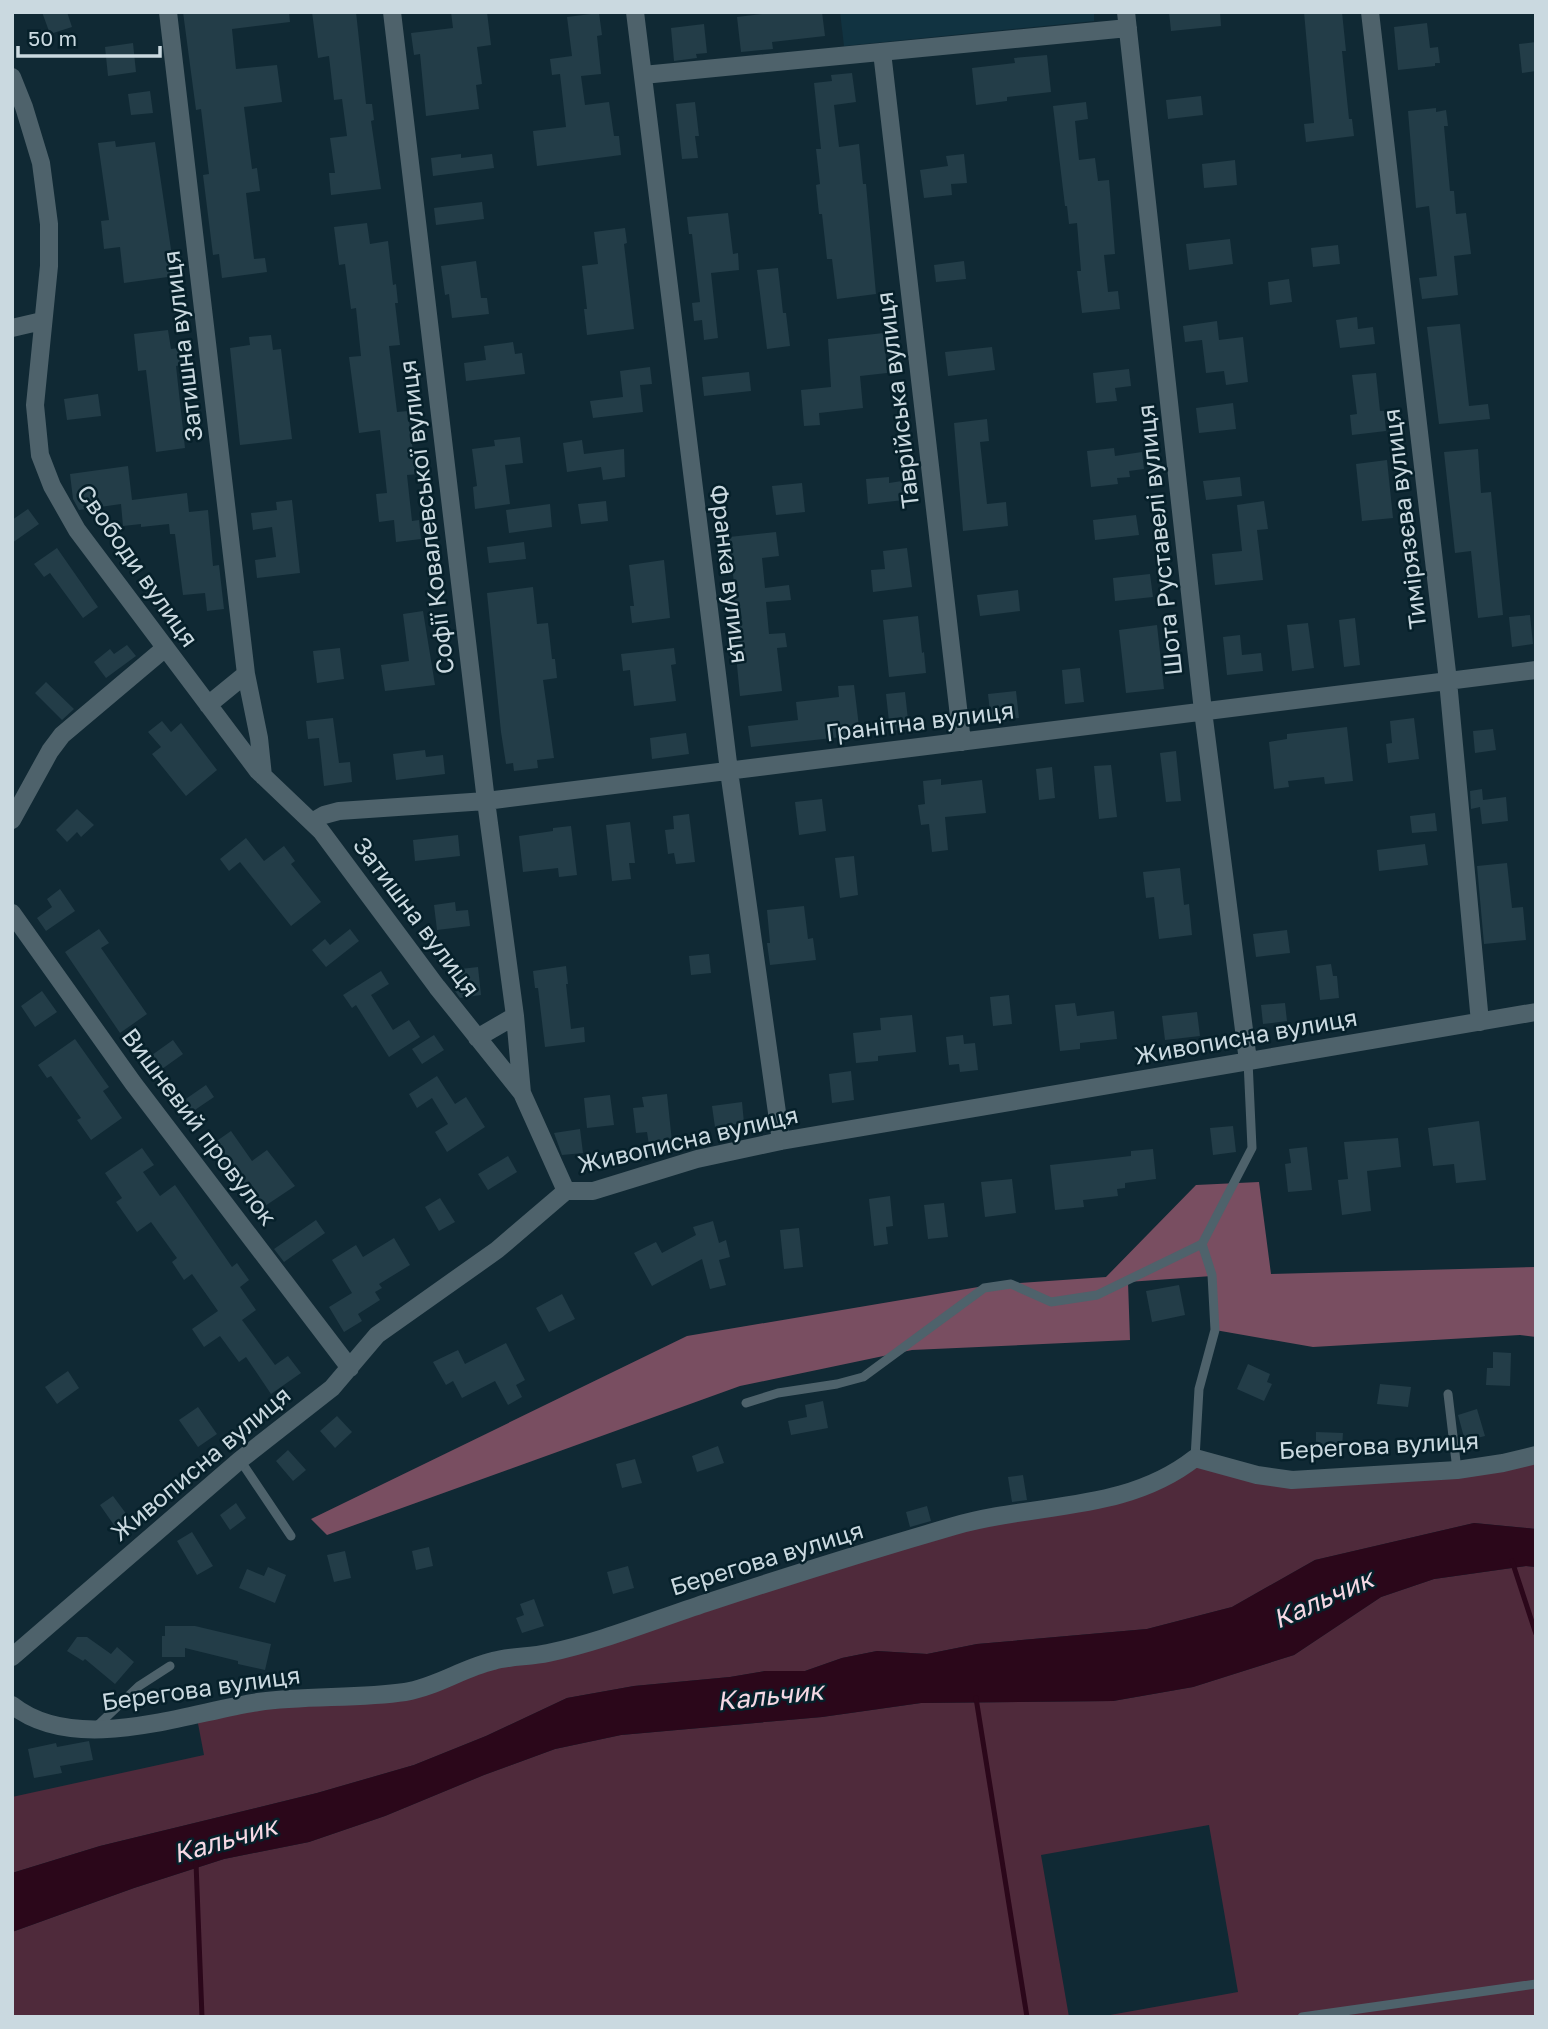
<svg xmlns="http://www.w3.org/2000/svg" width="1548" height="2029" font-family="'Golos Text',sans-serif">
	<rect width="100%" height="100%" fill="#102934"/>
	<path fill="#113341" d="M840,12H1094V21L844,46Z"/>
	<path fill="#4f2a3b" d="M1536,1455V1529L1474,1523L1315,1560L1232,1607L1147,1629L977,1644L927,1654L877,1651L842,1658L805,1671H765L730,1677L634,1686L567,1698L486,1736L414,1765L317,1793L100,1846L12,1873V1797L204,1755L196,1713L407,1691L547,1653L958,1525L1112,1498L1195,1458L1292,1480Z
		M1526,1566L1536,1567V2017H1099L1238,1992L1209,1825L1041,1855L1069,2017H12V1932L134,1888L224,1859L309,1842L385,1816L484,1775L555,1749L621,1735L822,1717L921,1703L1113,1701L1193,1687L1294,1655L1381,1597L1434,1579Z"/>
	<path fill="#794e61" d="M1259,1182L1271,1274L1536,1267V1337L1520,1335L1313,1347L1215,1330L1212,1276L1128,1282L1130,1340L912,1350L740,1386L327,1535L311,1519L687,1336L990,1285L1106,1277L1196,1185Z"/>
	<path fill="#2b071a" d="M1474,1523L1536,1529V1567L1526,1566L1434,1579L1381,1597L1294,1655L1193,1687L1113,1701L921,1703L822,1717L621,1735L555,1749L484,1775L385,1816L309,1842L224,1859L134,1888L12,1932V1873L100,1846L317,1793L414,1765L486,1736L567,1698L634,1686L730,1677L765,1671H805L842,1658L877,1651L927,1654L977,1644L1147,1629L1232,1607L1315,1560Z"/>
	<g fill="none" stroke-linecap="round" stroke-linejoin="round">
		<path stroke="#2b071a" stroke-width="5" d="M1512,1561L1536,1634
			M976,1698L1027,2017
			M196,1863L202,2017"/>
	</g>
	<path fill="#233d48" d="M42,12H67L72,27L50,34Z
		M183,12H289L290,22L232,29L236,69L277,65L282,102L244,107L252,169L257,168L260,191L246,193L254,259L265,258L267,272L222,278L219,254L213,255L203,175L209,174L201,109L196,110Z
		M312,12H356L366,104H372L374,120L371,121L381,189L331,195L329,173H335L330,138L347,136L342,99L334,100L329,56L318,58Z
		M451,12H487L491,45L477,47L482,84L476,85L479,109L426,116L420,54L414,55L411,33L453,28Z
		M778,12H822L825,36L772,42L773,49L741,52L737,17Z
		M1169,12H1220L1221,26L1171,31Z
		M1304,12H1342L1346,51H1342L1349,119H1352L1354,136L1306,142L1304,124L1314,123Z
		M599,13L602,35L597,36L601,74L581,76L585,105L609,102L614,136H619L621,155L537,166L533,131L566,127L560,74L552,75L550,59L572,56L567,17Z
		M1427,23L1430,48L1438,47L1440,63H1435V66L1398,70L1394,27Z
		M704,24L707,53L696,54L697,58L674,61L671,28Z
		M1536,42V71L1522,73L1519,44Z
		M133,43L136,72L108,76L105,47Z
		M1047,55L1051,92L1007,97V101L976,105L972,68L1015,63L1014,58Z
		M852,73L856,102L834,105L839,147L859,144L863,184H866L876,294L837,299L832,259H827L822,214H819L816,185L820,184L816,149H821L814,83L832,81L831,75Z
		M150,91L153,113L131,115L128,94Z
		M1201,96L1203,115L1168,119L1166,100Z
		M695,102L699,136H695L698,158L682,159L676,104Z
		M1086,102L1088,119L1075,121L1079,160L1095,158L1098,181L1109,180L1115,254L1104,255L1108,292L1118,291L1120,309L1082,313L1077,271H1081L1077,223L1069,224L1067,206H1065L1053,106Z
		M1436,108V112L1446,110L1448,126H1444L1450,191H1454L1456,214L1466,213L1471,254L1454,256L1458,295L1422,299L1419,278L1437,276L1429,206L1416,208L1408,111Z
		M115,141L116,147L155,142L175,276L124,283L120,247L104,249L101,221L109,220L98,143Z
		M461,154V158L492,154L494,168L433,176L431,158Z
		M964,154L967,183L951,184L952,195L924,198L920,170L948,166L946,156Z
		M1235,160L1237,185L1204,188L1202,164Z
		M482,202L484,219L436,225L434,208Z
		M728,213L733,254L738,253L739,270L711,273L718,338L704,340L702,320L694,321L692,303L700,302L692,234H689L687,217Z
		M367,223L370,244L388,241L393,285L396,284L398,303H395L400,345L389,346L397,412L408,411L413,452H416L419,474L407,475L412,521L419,520L421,539L396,542L394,520L379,522L376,494L387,493L380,430L359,433L349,357L361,356L356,308L351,309L345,264L339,265L334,227Z
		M625,228L627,243L624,244L634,329L587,335L584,309H587L582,266L598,264L594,232Z
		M1230,239L1233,264L1189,270L1186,244Z
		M1338,245L1340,264L1313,267L1311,248Z
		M476,261L481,298H487L489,314L452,318L449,294L445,295L441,266Z
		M964,261L966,279L936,282L934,265Z
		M778,268L783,313H786L790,346L767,349L757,270Z
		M1289,279L1292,302L1270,305L1268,282Z
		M1357,317L1358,329L1373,327L1375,344L1340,348L1336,320Z
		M1217,321L1219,340L1243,337L1248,382L1226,385L1224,371L1206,373L1202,340L1185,342L1183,326Z
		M1460,324L1469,406L1488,404L1490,419L1439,424L1427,327Z
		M168,330L171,349L178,348L180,365L176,366L185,448L156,452L146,370L138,371L134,334Z
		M884,333L887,373L860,376L863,408L819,413L820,425L804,426L801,390L831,387L828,339Z
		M271,335L273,350L281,349L292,439L240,445L230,348L250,345L249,337Z
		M513,342L515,354L522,353L525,374L466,381L464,363L486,360L484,346Z
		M992,347L995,370L948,376L945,352Z
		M650,367L652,384L640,385L643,412L593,418L590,401L623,397L620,371Z
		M1129,369L1131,386L1115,388L1117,401L1096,403L1093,373Z
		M749,372L751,391L704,396L702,377Z
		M1376,373L1380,411H1384L1386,431L1352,435L1350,415L1357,414L1352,375Z
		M98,394L101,416L67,420L64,399Z
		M1233,403L1236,429L1199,433L1196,408Z
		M987,419L989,441L980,442L987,504L1006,502L1008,526L963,531L954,423Z
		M520,437L523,463L505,465L510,504L475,509L473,487L477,486L472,449L495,446L494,440Z
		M582,440L584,454L624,449L625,477L603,480L601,467L567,472L563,443Z
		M1114,448L1115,456L1142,452L1144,469L1129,471L1130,477L1117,478L1118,484L1091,487L1087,451Z
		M1478,449L1481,493L1491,492L1503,615L1478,618L1471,551L1455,553L1444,452Z
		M1387,460L1393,518L1362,521L1356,464Z
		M128,466L132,500L187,493L189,512L208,510L213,566L219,565L224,609L207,611L205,593L183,595L175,534H170L169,524L141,527V524L123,526L121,504L79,510L73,499L70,474Z
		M889,477V483L902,481L904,500L868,504L866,479Z
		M1240,477L1242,496L1206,500L1203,481Z
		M802,483L805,512L776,515L772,486Z
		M292,500L300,573L257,578L255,560L276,557L272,527L253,530L251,513L277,510L276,502Z
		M606,501L608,521L581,524L578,504Z
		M1264,501L1268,529L1257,530L1263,580L1215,585L1212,554L1242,551L1237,505Z
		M550,504L552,527L509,533L506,510Z
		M28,509L39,524L12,543V520Z
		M1136,515L1139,535L1095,540L1093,520Z
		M776,532L779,556L762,558L765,588L789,585L791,600L766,602L769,634L785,633L787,647L777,648L782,691L740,696L729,584H734L729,537Z
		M524,542L526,559L489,563L487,547Z
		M57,548L98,607L83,618L50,573L44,577L34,564Z
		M907,548L912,587L873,592L871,570L885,569L883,551Z
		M664,560L670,618L632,623L630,606H634L629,565Z
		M1150,574L1153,597L1115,601L1113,578Z
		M533,587L537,624L548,623L552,659H555L557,678L543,680L554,758L537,760L538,768L514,771L513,763L506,764L501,732L487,593Z
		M1018,590L1020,611L980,616L977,595Z
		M423,611L435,685L385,691L381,665L409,661L403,614Z
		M1530,615L1533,644L1512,647L1509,617Z
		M918,616L922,653L924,652L926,673L889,677L883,620Z
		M1355,618L1360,665L1344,667L1339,620Z
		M1308,623L1314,668L1292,671L1287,625Z
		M1157,625L1164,689L1126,693L1119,630Z
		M1240,635L1242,655L1261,653L1263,671L1227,675L1223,637Z
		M127,645L136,656L106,678L94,662L110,649L114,654Z
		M340,648L344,679L317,683L313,651Z
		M674,648L676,664L671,665L676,701L634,706L630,670L623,671L621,654Z
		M1080,668L1084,702L1065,704L1062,670Z
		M46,682L74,709L62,720L35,693Z
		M854,685L860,735L751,747L748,726L798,720L796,702L839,697L838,686Z
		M1016,691L1019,718L991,721L988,694Z
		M905,692L909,729L890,731L886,694Z
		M333,718L339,763L350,762L352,782L324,786L319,738L308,739L306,721Z
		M1414,718L1419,759L1388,763L1386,744L1392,743L1390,721Z
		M162,721L171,732L181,723L217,770L186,796L152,754L161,747L148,732Z
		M1347,727L1353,781L1325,784L1324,777L1288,781L1289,787L1274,789L1269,742L1287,739V734Z
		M1493,729L1496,750L1475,753L1473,731Z
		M686,733L689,754L652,759L650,738Z
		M425,750L426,757L443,755L445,774L396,780L393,754Z
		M1176,751L1181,801L1166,802L1160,753Z
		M1111,765L1117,817L1099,819L1094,766Z
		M1052,767L1055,798L1039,800L1036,769Z
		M941,779V785L982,780L986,813L945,817L948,850L932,852L929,824L921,825L918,805L925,804L923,781Z
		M1482,789L1483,800L1506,797L1508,821L1482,824L1480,807L1471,809L1470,791Z
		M822,799L826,831L799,835L795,802Z
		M77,809L94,825L81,837L77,832L67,842L56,830Z
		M1435,813L1437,831L1412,833L1410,816Z
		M689,814L695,862L676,864L674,853L668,854L665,830L674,829L673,816Z
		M630,822L635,863H629L631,879L612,881L606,825Z
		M571,826L577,875L559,877L558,868L523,872L519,836L553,831V828Z
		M458,835L460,856L415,861L413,840Z
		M246,838L264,861L284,846L295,861L291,864L321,902L291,926L240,862L229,871L220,859Z
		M1425,844L1428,865L1379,871L1377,850Z
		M854,856L858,895L840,898L835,858Z
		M1507,863L1512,908L1523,907L1526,940L1484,944L1477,866Z
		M1180,868L1184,905L1189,904L1192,935L1159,939L1154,897L1146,898L1143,872Z
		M60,889L75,911L46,931L37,918L52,907L47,899Z
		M455,902L456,911L468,910L470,926L437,930L434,905Z
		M804,906L808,939L813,938L816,960L770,965L767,943H770L767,910Z
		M99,929L109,943L101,948L147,1014L120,1033L65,952Z
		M350,929L359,941L326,967L312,950L325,939L330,945Z
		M1287,930L1290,953L1256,957L1253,934Z
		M709,954L711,973L691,975L689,956Z
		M1331,964L1333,976H1337L1339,998L1320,1000L1316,966Z
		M566,966L568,984H566L571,1029L584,1027L585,1042L545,1047L538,988H535L533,971Z
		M478,967L481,995L460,998L455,991L452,970Z
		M381,971L389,984L371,995L393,1030L409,1020L420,1037L389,1057L356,1005L352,1008L343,995Z
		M42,991L57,1012L35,1027L21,1006Z
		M1009,995L1012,1024L993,1026L990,997Z
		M1075,1003L1077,1016L1114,1011L1117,1039L1080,1043V1049L1060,1051L1055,1005Z
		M1285,1003L1287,1021L1263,1024L1261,1005Z
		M1197,1012L1200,1036L1165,1040L1162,1016Z
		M912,1015L916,1052L878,1056V1061L856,1063L853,1033L881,1030L880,1018Z
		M434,1035L444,1050L422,1064L412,1049Z
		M963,1035L964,1044L975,1043L978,1070L960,1072L959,1064L949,1065L946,1037Z
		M75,1039L109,1087L103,1091L122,1118L91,1140L77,1120L81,1118L51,1076L47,1078L38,1065Z
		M173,1040L183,1054L155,1074L145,1060Z
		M851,1071L854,1100L832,1103L829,1074Z
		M437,1076L455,1104L466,1097L485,1127L447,1152L435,1132L448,1124L432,1098L417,1108L409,1094Z
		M206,1085L214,1097L186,1116L177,1105Z
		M667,1094L672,1142L649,1145L647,1132L636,1133L633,1108L644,1107L642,1097Z
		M610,1095L614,1125L587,1128L584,1098Z
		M742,1102L744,1123L715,1127L712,1106Z
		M1479,1121L1486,1180L1456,1183L1454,1164L1433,1166L1428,1128Z
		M1233,1126L1236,1152L1213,1155L1210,1128Z
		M580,1129L583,1153L562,1155L554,1133Z
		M231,1131L252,1161L267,1150L295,1186L259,1210L241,1184L239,1186L211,1145Z
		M1398,1138L1401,1167L1367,1171L1371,1211L1342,1215L1338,1180L1348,1179L1344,1142Z
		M1307,1147L1312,1190L1288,1192L1285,1164L1291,1163L1289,1149Z
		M142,1148L154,1165L143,1172L160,1196L175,1185L232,1267L237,1263L249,1280L240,1287L256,1310L242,1320L275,1365L288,1356L301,1373L271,1394L246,1357L239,1362L220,1336L204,1347L192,1329L218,1311L192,1274L184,1280L172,1262L177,1258L151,1222L137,1232L116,1202L122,1198L105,1173Z
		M1153,1149L1156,1179L1125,1183V1188L1117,1189L1118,1196L1083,1200L1084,1207L1055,1210L1050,1165L1131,1156V1151Z
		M508,1156L517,1172L488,1190L478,1174Z
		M1012,1179L1016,1213L985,1217L981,1182Z
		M890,1196L893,1226L886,1227L888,1244L874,1246L869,1199Z
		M440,1198L455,1222L439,1231L425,1207Z
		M944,1203L948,1237L928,1239L924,1205Z
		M316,1220L325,1233L284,1262L274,1249Z
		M713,1221L719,1243L726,1240L730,1257L719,1260L726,1285L710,1289L702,1259L652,1286L634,1253L656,1242L662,1253L696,1235L693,1227Z
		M799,1228L803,1267L784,1269L780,1230Z
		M394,1238L410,1265L379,1284L382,1288L375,1292L380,1300L358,1314L362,1321L344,1332L329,1307L352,1293L332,1260L356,1245L363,1257Z
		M1179,1285L1185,1315L1152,1322L1146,1291Z
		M562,1294L575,1319L549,1332L536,1308Z
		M506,1343L525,1380L516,1385L522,1397L508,1405L495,1381L462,1398L453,1381L446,1385L433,1362L458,1350L465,1364Z
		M1493,1352L1511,1353L1510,1386L1486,1385L1487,1368H1493Z
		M1248,1364L1270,1374L1267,1382L1272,1384L1264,1401L1237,1389Z
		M68,1371L79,1388L57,1404L45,1387Z
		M1380,1384L1411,1387L1408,1407L1377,1404Z
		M823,1401L828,1428L791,1435L788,1421L807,1417L805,1405Z
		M198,1407L217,1434L198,1447L179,1420Z
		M1477,1409L1485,1436L1465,1441L1458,1415Z
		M337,1416L352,1432L335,1448L320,1431Z
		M1316,1432L1343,1433L1342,1448L1316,1446Z
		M718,1446L724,1463L697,1472L692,1456Z
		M288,1450L306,1470L293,1481L276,1461Z
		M635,1459L642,1483L622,1488L616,1464Z
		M1023,1475L1027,1500L1012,1502L1008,1477Z
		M113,1496L130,1519L116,1528L100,1505Z
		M236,1503L246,1518L230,1530L220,1515Z
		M927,1506L931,1521L910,1527L906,1512Z
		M192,1532L213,1566L197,1575L177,1541Z
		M429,1547L433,1566L416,1570L412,1551Z
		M345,1551L351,1578L334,1582L327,1555Z
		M628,1566L634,1588L613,1594L607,1572Z
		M268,1567L286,1575L275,1603L239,1588L247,1569L264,1576Z
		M534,1599L544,1626L522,1633L516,1618L524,1615L520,1604Z
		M165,1626H195L271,1644L265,1670L238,1664V1661L185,1648V1657H162V1636H165Z
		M77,1637H87L111,1654L117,1647L134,1662L115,1684L85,1659L83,1661L67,1651Z
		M89,1741L93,1760L60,1766L62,1773L34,1778L28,1749L56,1743L57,1747Z"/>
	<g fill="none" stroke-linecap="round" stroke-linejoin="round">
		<path stroke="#4e626b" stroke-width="9" d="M1448,1394L1457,1470
			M746,1403L778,1393L837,1384L863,1377L984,1288L1011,1284L1051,1302L1097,1295L1202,1244L1252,1148L1248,1061
			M1195,1458L1199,1389L1215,1330L1212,1275L1202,1244
			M240,1460L291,1536
			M96,1727L139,1686L170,1666
			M1302,2017L1536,1984"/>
		<path stroke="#4e626b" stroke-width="18" d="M168,12L246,674
			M392,12L486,801L515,1016
			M635,12L729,771L781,1141
			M1126,12L1203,711L1248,1061
			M1370,12L1448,681L1480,1022
			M882,52L962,742
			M643,75L1128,28
			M12,77L24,107L41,163L49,224V266L35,405L40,455L52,486L77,530L258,771L321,831L437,987L522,1093
			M12,328L42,321
			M208,705L246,674L259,738L263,776
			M12,820L50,751L62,735L164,649
			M312,822L324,815L339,811L486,801L1536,670
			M12,913L133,1083L350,1368
			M477,1038L515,1016L522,1093L566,1191
			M12,1657L240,1460L332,1388L377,1335L497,1250L566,1191H593L697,1159L781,1141L1536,1012
			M12,1705C76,1756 186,1713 258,1702C306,1695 357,1699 405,1692C436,1687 463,1668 493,1661C510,1656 530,1657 548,1653C601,1642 654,1620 706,1603C788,1576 871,1550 954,1526C1036,1502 1125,1513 1195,1458L1257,1475L1292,1480L1457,1470L1503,1463L1536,1455"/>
	</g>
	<g text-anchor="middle" stroke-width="5" stroke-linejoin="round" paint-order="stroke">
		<g font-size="24" fill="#cad9e0" stroke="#06202a">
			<text transform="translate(183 346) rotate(-97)" y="8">Затишна вулиця</text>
			<text transform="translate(898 400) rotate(-97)" y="8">Таврійська вулиця</text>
			<text transform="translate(427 517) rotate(-97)" y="8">Софії Ковалевської вулиця</text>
			<text transform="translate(1405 519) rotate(-97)" y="8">Тимірязєва вулиця</text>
			<text transform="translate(1160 540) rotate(-96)" y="8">Шота Руставелі вулиця</text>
			<text transform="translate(137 566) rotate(55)" y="8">Свободи вулиця</text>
			<text transform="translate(729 574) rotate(83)" y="8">Франка вулиця</text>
			<text transform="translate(920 722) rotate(-7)" y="8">Гранітна вулиця</text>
			<text transform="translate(416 917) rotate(53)" y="8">Затишна вулиця</text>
			<text transform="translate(1246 1037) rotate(-10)" y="8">Живописна вулиця</text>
			<text transform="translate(199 1127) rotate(53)" y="8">Вишневий провулок</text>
			<text transform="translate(688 1140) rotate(-13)" y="8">Живописна вулиця</text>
			<text transform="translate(1379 1446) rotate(-3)" y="8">Берегова вулиця</text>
			<text transform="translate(201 1464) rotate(-40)" y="8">Живописна вулиця</text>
			<text transform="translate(767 1559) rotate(-17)" y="8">Берегова вулиця</text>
			<text transform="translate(201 1689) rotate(-8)" y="8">Берегова вулиця</text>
		</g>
		<g font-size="26" font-style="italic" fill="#f6d8e4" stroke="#06202a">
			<text transform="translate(1323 1599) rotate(-24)" y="9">Кальчик</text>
			<text transform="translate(770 1696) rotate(-6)" y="9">Кальчик</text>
			<text transform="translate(225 1840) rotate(-16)" y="9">Кальчик</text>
		</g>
	</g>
	<rect width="1548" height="2029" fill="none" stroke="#cad9e0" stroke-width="28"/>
	<path d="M18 46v10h142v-10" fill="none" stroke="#cad9e0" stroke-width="3.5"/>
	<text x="28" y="46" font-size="21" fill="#cad9e0" stroke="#06202a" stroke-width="5" paint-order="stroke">50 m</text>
</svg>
